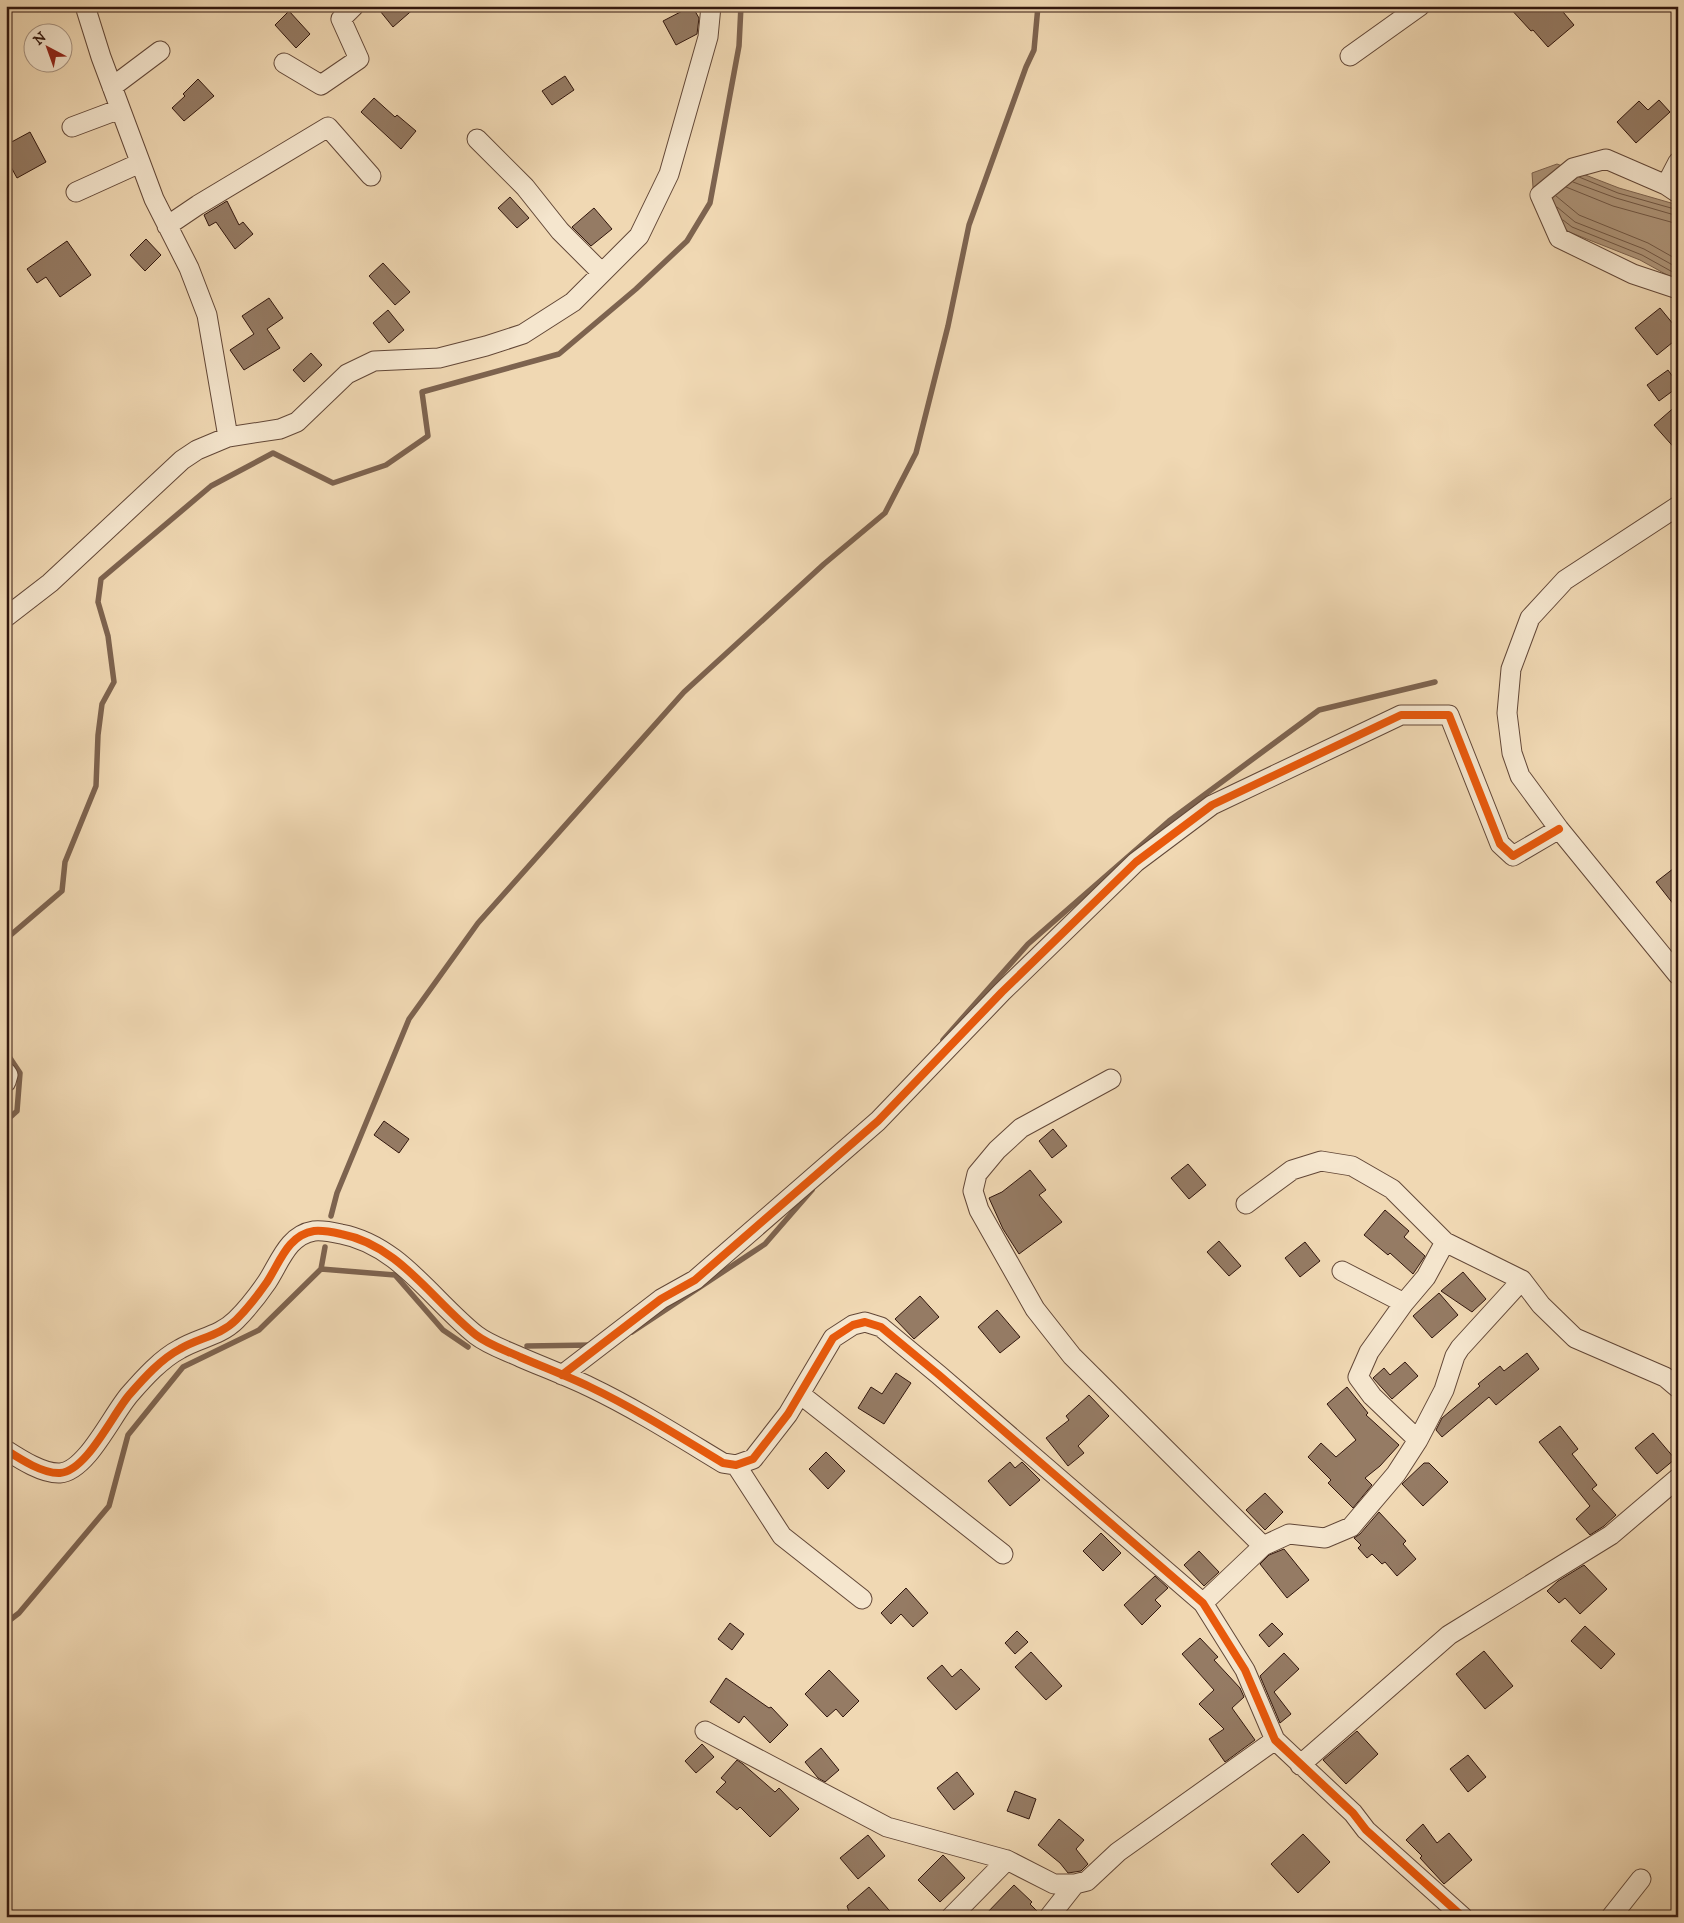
<svg xmlns="http://www.w3.org/2000/svg" width="1684" height="1923" font-family="'IM FELL DW Pica',serif">
	<rect width="100%" height="100%" fill="#f0d8b3"/>
	<filter id="stains"><feTurbulence type="fractalNoise" baseFrequency=".004" numOctaves="4"/><feColorMatrix values="0 0 0 0 .2 0 0 0 0 .09 0 0 0 0 .02 0 0 0 .5 -.17"/></filter>
	<radialGradient id="worn" r=".72"><stop offset=".6" stop-color="#630" stop-opacity="0"/><stop offset="1" stop-color="#630" stop-opacity=".3"/></radialGradient>
	<path fill="#af967b" stroke="#7d634f" d="M1557,164L1619,188L1678,205V281L1640,260L1569,232L1534,202L1532,173Z"/>
	<g fill="none" stroke-linecap="round" stroke-linejoin="round">
		<path stroke="#705644" stroke-width="1" d="M1579,177L1618,193L1678,210
			M1573,182L1616,198L1678,216
			M1566,187L1613,206L1678,224
			M1556,196L1579,215L1648,243L1678,260
			M1557,207L1575,222L1644,249L1678,268
			M1563,220L1572,227L1642,255L1678,275"/>
		<path stroke="#7d634f" stroke-width="5.5" d="M6,939L62,891L65,862L96,786L98,735L102,704L114,682L108,636L98,602L101,579L211,486L273,453L333,483L386,465L428,436L422,392L559,354L636,289L687,241L710,203L739,46L741,6
			M943,1040L1028,944L1169,821L1319,710L1435,682
			M6,1052L20,1073L17,1111L6,1121
			M331,1216L337,1193L409,1019L478,923L684,692L824,564L885,513L916,453L948,326L969,225L1026,67L1034,50L1038,6
			M321,1269L395,1275L443,1330L468,1347
			M632,1332L765,1244L812,1190
			M527,1346L592,1345
			M6,1623L19,1613L109,1506L128,1435L183,1367L259,1330L321,1269L325,1247"/>
	</g>
	<path fill="#957b64" stroke="#32170e" d="M376,6H417L393,27Z
		M692,6L699,18L697,34L676,45L663,21Z
		M1508,6H1558L1574,25L1548,47L1533,30L1531,31Z
		M289,11L310,34L296,48L275,25Z
		M565,76L574,90L552,105L542,91Z
		M198,79L214,96L184,121L172,108L185,96L183,94Z
		M374,98L395,117L397,115L416,131L401,149L361,112Z
		M1659,100L1670,112L1636,143L1617,122L1639,101L1648,110Z
		M30,132L46,162L17,178L6,158V145Z
		M510,197L529,218L517,228L498,208Z
		M227,201L239,225L243,222L253,234L235,249L216,222L209,226L204,215Z
		M594,208L612,229L591,246L572,227Z
		M146,239L161,255L145,271L130,255Z
		M67,241L91,275L60,297L46,277L37,283L27,269Z
		M383,263L410,292L395,305L369,276Z
		M269,298L283,318L267,329L280,348L244,370L230,350L254,334L242,316Z
		M1660,308L1678,330V338L1657,355L1635,328Z
		M388,310L404,330L389,343L373,323Z
		M311,353L322,365L304,382L293,370Z
		M1668,370L1678,384V387L1659,401L1647,385Z
		M1678,404V452L1654,425Z
		M1678,865V910L1656,882Z
		M384,1121L409,1139L399,1153L374,1135Z
		M1053,1129L1067,1146L1052,1158L1039,1141Z
		M1188,1164L1206,1185L1189,1199L1171,1178Z
		M1030,1170L1046,1190L1039,1195L1062,1222L1019,1254L1003,1229L989,1198L1002,1192Z
		M1385,1210L1409,1231L1404,1237L1425,1256L1413,1274L1390,1253L1388,1255L1364,1235Z
		M1219,1241L1241,1266L1229,1276L1207,1252Z
		M1305,1242L1320,1261L1300,1277L1285,1258Z
		M1463,1272L1486,1299L1472,1312L1441,1291Z
		M1439,1293L1458,1315L1432,1338L1413,1316Z
		M920,1296L939,1317L914,1339L895,1319Z
		M997,1310L1020,1337L1000,1353L978,1327Z
		M1527,1353L1539,1369L1496,1405L1489,1397L1442,1437L1436,1430L1442,1418L1480,1386L1478,1384L1500,1366L1504,1371Z
		M1405,1362L1418,1376L1392,1399L1373,1378L1384,1368L1390,1375Z
		M896,1373L911,1383L884,1424L858,1408L871,1387L882,1394Z
		M1347,1387L1368,1413L1366,1415L1399,1445L1380,1466L1365,1478L1372,1485L1353,1508L1328,1483L1331,1480L1308,1457L1321,1443L1336,1457L1356,1440L1327,1404Z
		M1089,1395L1109,1416L1078,1446L1084,1453L1068,1466L1046,1438L1069,1420L1066,1416Z
		M1560,1426L1578,1449L1572,1454L1597,1485L1592,1489L1616,1515L1604,1526L1590,1535L1576,1519L1590,1506L1539,1442Z
		M1653,1433L1675,1459L1657,1474L1635,1448Z
		M826,1452L845,1471L828,1489L809,1469Z
		M1010,1462L1015,1468L1022,1462L1040,1480L1010,1506L988,1481Z
		M1424,1463H1429L1448,1482L1423,1506L1402,1484Z
		M1265,1493L1283,1512L1265,1530L1246,1510Z
		M1379,1512L1406,1541L1403,1544L1416,1559L1397,1576L1385,1562L1382,1564L1372,1554L1367,1558L1358,1548L1361,1545L1354,1538L1360,1534Z
		M1101,1533L1121,1553L1103,1571L1083,1551Z
		M1284,1549L1309,1580L1287,1598L1260,1564L1269,1555Z
		M1199,1551L1219,1572L1204,1586L1184,1565Z
		M1584,1565L1607,1589L1580,1614L1565,1598L1559,1603L1547,1591L1558,1581Z
		M1155,1576L1168,1588L1155,1600L1161,1606L1142,1625L1124,1605Z
		M906,1588L928,1613L913,1627L901,1614L891,1624L881,1613Z
		M730,1623L744,1634L732,1650L718,1639Z
		M1272,1623L1283,1634L1269,1647L1259,1635Z
		M1585,1626L1615,1654L1601,1669L1571,1641Z
		M1017,1631L1028,1642L1015,1654L1005,1643Z
		M1200,1638L1218,1657L1214,1660L1240,1688L1244,1697L1232,1708L1255,1740L1225,1762L1209,1739L1224,1729L1199,1704L1214,1690L1182,1654Z
		M1484,1651L1513,1686L1485,1709L1456,1674Z
		M1031,1652L1062,1686L1046,1700L1015,1667Z
		M1284,1653L1299,1669L1274,1692L1291,1714L1280,1723L1260,1676Z
		M942,1665L952,1677L961,1669L980,1689L956,1710L927,1678Z
		M829,1670L859,1701L843,1717L836,1709L827,1717L805,1694Z
		M726,1678L769,1708L771,1707L788,1725L770,1743L744,1716L739,1723L710,1702Z
		M1357,1731L1378,1754L1346,1784L1323,1760Z
		M702,1744L714,1757L696,1773L685,1761Z
		M821,1748L839,1770L825,1782L818,1778L805,1762Z
		M1468,1755L1486,1777L1468,1792L1450,1769Z
		M737,1760L743,1764L775,1792L779,1788L799,1809L770,1837L740,1807L737,1810L716,1792L726,1782L721,1778Z
		M957,1772L974,1794L954,1810L937,1788Z
		M1015,1791L1036,1799L1029,1819L1007,1811Z
		M1059,1819L1084,1840L1076,1849L1088,1864L1081,1871L1068,1873L1060,1863L1038,1845Z
		M1423,1824L1437,1843L1449,1833L1472,1860L1444,1884L1420,1858L1422,1856L1406,1840Z
		M1303,1834L1330,1862L1298,1893L1271,1864Z
		M868,1835L885,1856L858,1879L840,1858Z
		M943,1855L965,1878L940,1902L918,1880Z
		M1014,1885L1032,1902L1030,1904L1039,1913L1038,1917H983Z
		M869,1887L895,1917H851L847,1906Z"/>
	<g fill="none" stroke-linecap="round" stroke-linejoin="round">
		<g stroke="#624737" stroke-width="21">
			<path id="minor" d="M85,6L101,57L154,199L189,268L207,315L228,437
				M1350,56L1420,6
				M284,63L321,85L359,59L341,19L354,6
				M112,87L160,51
				M72,127L120,109
				M477,139L525,187L560,231L602,273
				M1666,185L1678,162
				M76,192L140,163
				M1678,193L1666,185L1606,159L1573,168L1540,195L1559,238L1633,274L1678,289
				M167,226L198,205L328,127L371,176
				M1678,506L1565,580L1530,618L1511,669L1507,713L1512,753L1520,776L1559,829L1678,975
				M6,617L50,583L182,460L197,450L228,437L280,429L297,422L347,374L374,361L439,358L486,346L523,334L573,302L639,236L669,174L708,37L711,6
				M6,1072L8,1075L6,1082
				M1111,1079L1021,1128L997,1150L977,1174L973,1191L979,1210L1035,1309L1072,1356L1263,1546
				M1445,1242L1522,1280L1541,1305L1575,1338L1665,1377L1678,1388
				M1342,1271L1404,1303
				M562,1375L661,1299L695,1280L878,1121L1002,992L1136,862L1212,805L1401,715H1449L1500,844L1513,856L1559,829
				M800,1394L1003,1554
				M1418,1440L1444,1390L1455,1356L1460,1348L1522,1280
				M6,1450C20,1459 43,1474 60,1473C87,1471 113,1413 130,1394C144,1378 161,1359 180,1349C198,1338 220,1336 236,1320C247,1309 258,1295 267,1282C280,1262 288,1235 314,1231C323,1230 332,1232 341,1234C399,1245 432,1300 476,1335C489,1345 505,1350 520,1357C543,1367 567,1376 590,1387C636,1409 680,1437 723,1463L736,1465L753,1459L788,1414L833,1338L853,1325L865,1322L881,1327L939,1375L1203,1603L1245,1670L1275,1740L1353,1813L1366,1830L1463,1917
				M736,1465L782,1536L862,1599
				M1203,1603L1263,1546L1289,1534L1325,1538L1351,1527L1396,1474L1418,1440L1372,1396L1358,1377L1369,1352L1404,1303L1426,1277L1445,1242L1392,1189L1352,1166L1321,1161L1292,1170L1246,1204
				M705,1731L887,1827L1007,1860
				M1300,1765L1449,1635L1611,1535L1678,1478
				M951,1917L1007,1860L1054,1884H1075L1087,1881L1118,1852L1275,1740
				M1049,1917L1075,1884
				M1611,1917L1641,1879"/>
		</g>
		<use href="#minor" stroke="#f5e6ce" stroke-width="19"/>
		<g stroke="#f5e6ce" stroke-width="11">
			<path id="cycleway" d="M562,1375L661,1299L695,1280L878,1121L1002,992L1136,862L1212,805L1401,715H1449L1500,844L1513,856L1559,829
				M6,1450C20,1459 43,1474 60,1473C87,1471 113,1413 130,1394C144,1378 161,1359 180,1349C198,1338 220,1336 236,1320C247,1309 258,1295 267,1282C280,1262 288,1235 314,1231C323,1230 332,1232 341,1234C399,1245 432,1300 476,1335C489,1345 505,1350 520,1357C543,1367 567,1376 590,1387C636,1409 680,1437 723,1463L736,1465L753,1459L788,1414L833,1338L853,1325L865,1322L881,1327L939,1375L1203,1603L1245,1670L1275,1740L1353,1813L1366,1830L1463,1917"/>
		</g>
		<use href="#cycleway" stroke="#e8590c" stroke-width="8"/>
	</g>
	<rect width="1684" height="1923" fill="none" stroke="#f0d8b3" stroke-width="25"/>
	<rect x="8" y="8" width="1669" height="1908" fill="none" stroke="#32170e" stroke-width="2.5"/>
	<rect x="12" y="12" width="1659" height="1898" fill="none" stroke="#32170e"/>
	<g transform="translate(48 48) rotate(319)"><circle r="24" fill="#f5e6ce" stroke="#a79381"/>
	<path d="M0-4L9 19L0 12L-9 19Z" fill="#8f2418"/>
	<text y="-8" font-size="14" font-weight="bold" text-anchor="middle" fill="#32170e">N</text>
	</g>
	<rect width="100%" height="100%" filter="url(#stains)"/>
	<rect width="100%" height="100%" fill="url(#worn)"/>
</svg>
